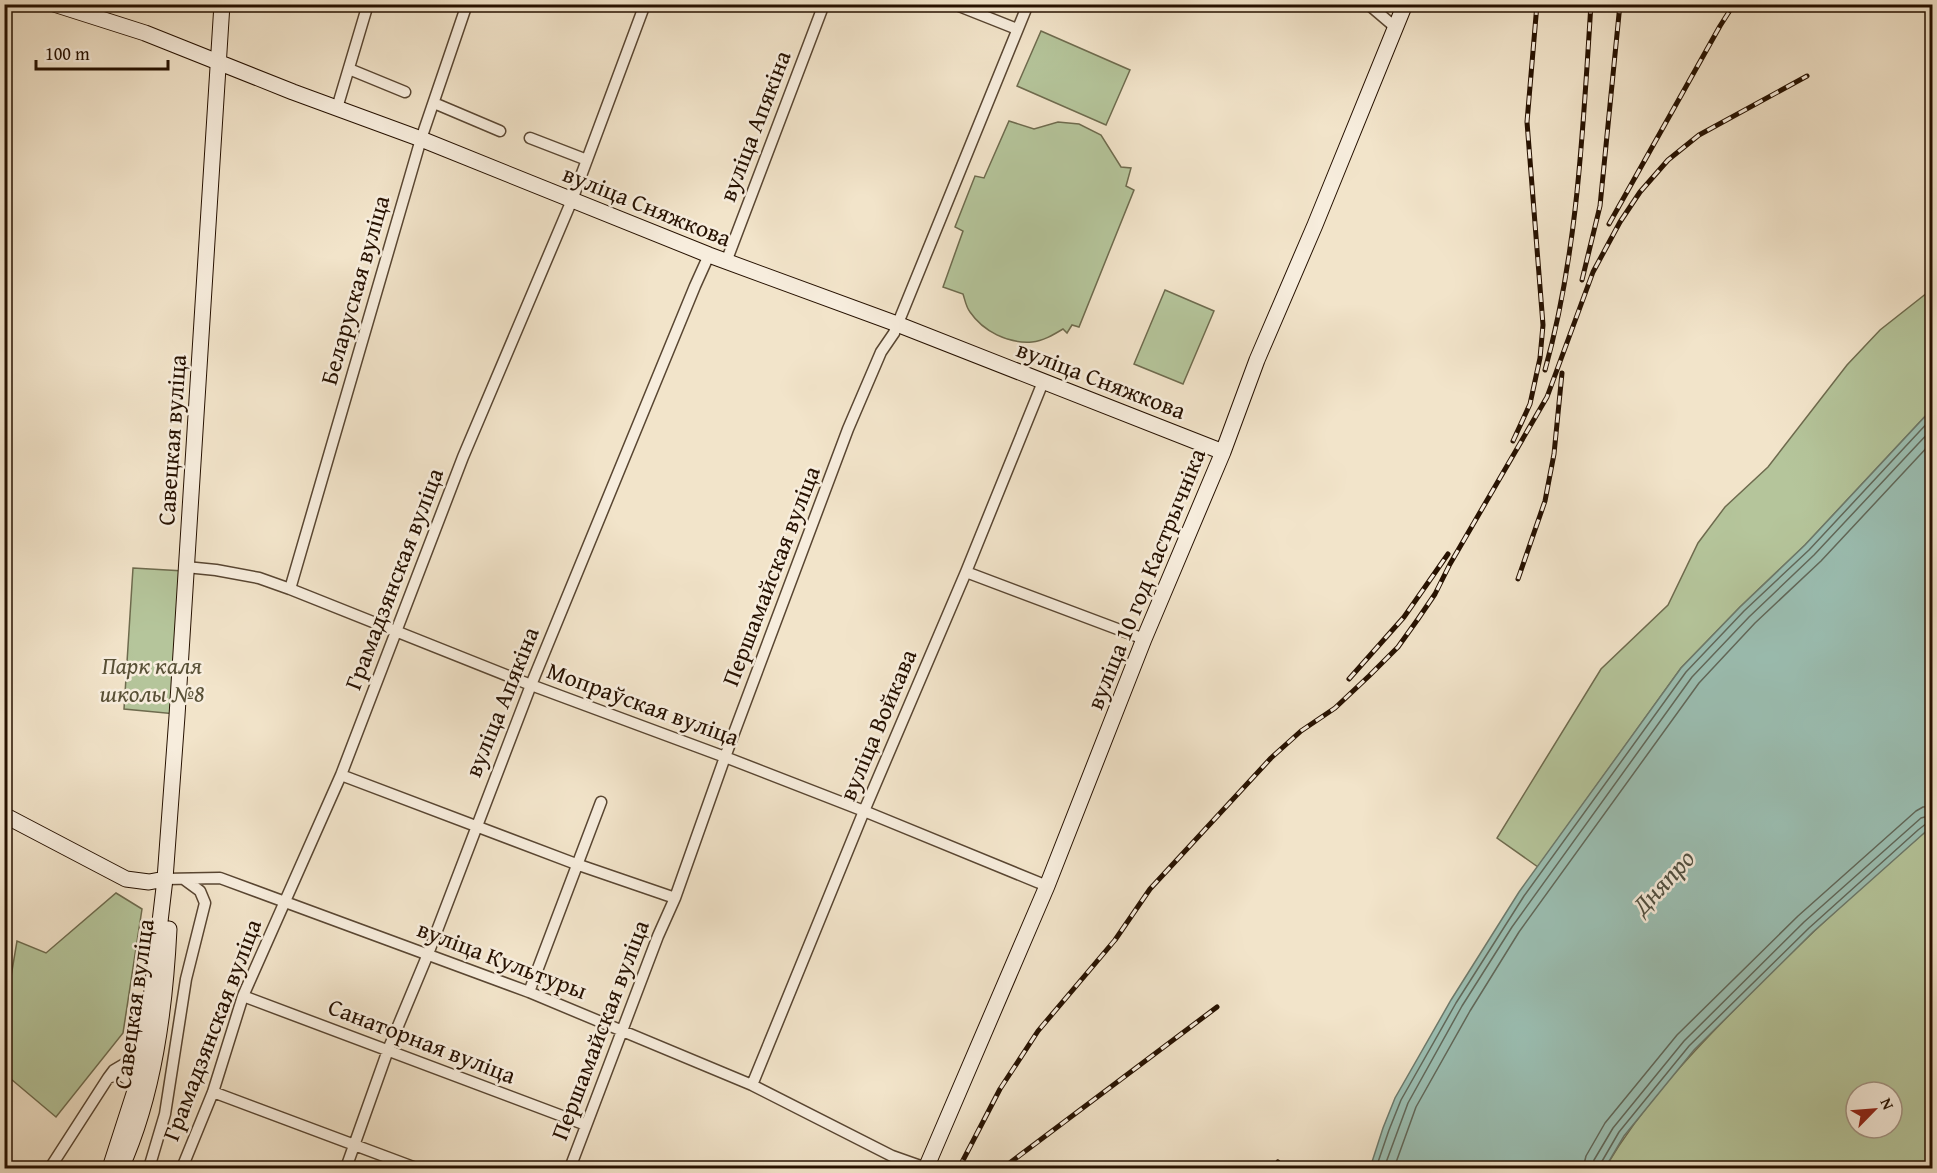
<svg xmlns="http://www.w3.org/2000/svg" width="1937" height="1173" font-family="'Gentium Book Plus',serif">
	<rect width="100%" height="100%" fill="#f2e4ca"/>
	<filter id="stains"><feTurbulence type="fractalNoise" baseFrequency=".00333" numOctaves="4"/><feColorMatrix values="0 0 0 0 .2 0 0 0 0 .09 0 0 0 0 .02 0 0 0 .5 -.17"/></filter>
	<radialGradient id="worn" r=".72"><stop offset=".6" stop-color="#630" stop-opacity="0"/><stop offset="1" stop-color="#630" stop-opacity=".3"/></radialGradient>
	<path fill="#b5c59b" stroke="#6e6b4e" stroke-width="1.5" fill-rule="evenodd" d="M1041,31L1130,70L1106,125L1017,86Z
		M1009,121L1034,129L1058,122L1079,124L1101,135L1121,167L1131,168L1126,186L1134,190L1079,327L1072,325L1067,333L1063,329C1053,335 1043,341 1032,342C1008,344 983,331 970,312C966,307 965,300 963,294L943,287L963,231L955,227L975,176L984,178Z
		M1932,289V409L1805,545L1740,607L1681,668L1538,867L1497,838L1601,669L1668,605L1698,543L1725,507L1768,467L1847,365L1880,330Z
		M1165,290L1214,311L1183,384L1134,364Z
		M133,568L184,571L176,714L124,709Z
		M1932,826V1168H1605C1643,1104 1694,1050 1747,997C1806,937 1868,880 1932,826ZM1856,1092H1892V1128H1856Z
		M116,893L142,909L123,1033L56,1117L5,1074V1012L17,941L46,953Z"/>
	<path fill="#9bbfb3" stroke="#6c796b" stroke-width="1.5" d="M1932,409V826L1813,932L1694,1050L1624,1136L1605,1168H1370L1383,1128L1395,1098L1451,1000L1519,892L1681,668L1740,607L1805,545Z"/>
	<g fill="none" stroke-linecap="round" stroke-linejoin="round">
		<path stroke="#60685a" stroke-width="1.5" d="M1376,1168L1389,1130L1401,1100L1456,1003L1524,896L1686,672L1744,611L1809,550L1932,418
			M1384,1168L1408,1103L1462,1006L1512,927L1692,677L1749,617L1814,555L1932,429
			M1394,1168L1416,1107L1470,1011L1519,932L1699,683L1755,623L1821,561L1932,442
			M1583,1168L1586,1156L1605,1123L1677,1035L1798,916L1916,811L1923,807L1932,806
			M1592,1168L1594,1160L1613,1128L1684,1041L1804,922L1921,818L1932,815
			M1600,1168L1601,1163L1619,1132L1689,1046L1809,928L1918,830L1927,823L1932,822"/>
		<g stroke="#594632" stroke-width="13">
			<path id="street" d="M954,4L1017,29
				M1368,4L1395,27
				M4,11L5,4
				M349,69L405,92
				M434,103L500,131
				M337,108L368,4
				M530,138L587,160
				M726,262L824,4
				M186,567L216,570L259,578L290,589L531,685L725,757L864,811L1047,886
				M966,572L1144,639
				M290,589L421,139L467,4
				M341,775L576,864L675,898
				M165,879L220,878L529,992L752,1085L892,1156L926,1168
				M529,992L601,802
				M243,996L586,1125
				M108,1078L119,1074L127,1079L136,1090
				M752,1085L864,811L966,572L1043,382
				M213,1092L416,1168
				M50,1168L108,1078L114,1070L131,1060L144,1043
				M149,1168L165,1114L186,979L205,903L200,891L185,880
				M182,1168L213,1092L243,996L341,775L463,457L572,200L645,4
				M346,1168L388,1050L428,954L531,685L695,286L709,255
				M570,1168L658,936L675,898L725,757L848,429L881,352L894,333L1028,4"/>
		</g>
		<g stroke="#261100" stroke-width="17">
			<path id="secondary" d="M54,4L145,33L293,92L421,139L709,255L897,324L1223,452
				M4,815L126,879L149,882L165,879
				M110,1168L141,1072L146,1041L165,879L177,716L222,4
				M121,1168C154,1095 165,1009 169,929
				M926,1168L1047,886L1144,639L1223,452L1257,360L1315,225L1405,4"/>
		</g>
		<use href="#street" stroke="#f7eddd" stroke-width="10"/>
		<use href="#secondary" stroke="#f7eddd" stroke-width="15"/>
		<g stroke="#261100" stroke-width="5">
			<path id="rail" d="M1609,224L1720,26L1734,4
				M1582,280L1600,206L1620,4
				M1545,370C1578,252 1583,126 1591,4
				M1513,441L1530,404L1540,358L1543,325L1527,122L1537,4
				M1518,579L1545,501L1554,454L1562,373
				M1349,679L1404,617L1448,554
				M959,1168L1000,1089L1038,1031L1115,940L1150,889L1271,758L1301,731L1335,708L1369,676L1398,647L1418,619L1435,594L1450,564L1547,397L1593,272L1620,222L1640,192L1668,160L1699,135L1807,76
				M1003,1168L1217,1007
				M1274,1168L1278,1162"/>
		</g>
		<use href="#rail" stroke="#f7eddd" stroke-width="3" stroke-dasharray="9" stroke-linecap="butt"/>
	</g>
	<g text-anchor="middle" stroke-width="5" stroke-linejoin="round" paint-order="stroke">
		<g font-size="24" fill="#261100" stroke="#f7eddd">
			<text transform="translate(755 126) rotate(-69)" y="8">вуліца Апякіна</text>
			<text transform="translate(647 206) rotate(22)" y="8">вуліца Сняжкова</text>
			<text transform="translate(355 290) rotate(-74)" y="8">Беларуская вуліца</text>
			<text transform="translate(1101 380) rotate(21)" y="8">вуліца Сняжкова</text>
			<text transform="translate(172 440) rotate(-86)" y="8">Савецкая вуліца</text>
			<text transform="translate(771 576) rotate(-69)" y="8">Першамайская вуліца</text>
			<text transform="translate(394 579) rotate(-69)" y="8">Грамадзянская вуліца</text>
			<text transform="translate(1146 579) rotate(-68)" y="8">вуліца 10 год Кастрычніка</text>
			<text transform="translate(502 702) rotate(-68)" y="8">вуліца Апякіна</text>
			<text transform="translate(643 704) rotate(20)" y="8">Мопраўская вуліца</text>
			<text transform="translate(878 725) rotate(-67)" y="8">вуліца Войкава</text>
			<text transform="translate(502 960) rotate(21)" y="8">вуліца Культуры</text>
			<text transform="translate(134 1004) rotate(-82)" y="8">Савецкая вуліца</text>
			<text transform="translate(212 1030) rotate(-69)" y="8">Грамадзянская вуліца</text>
			<text transform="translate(600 1030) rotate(-69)" y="8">Першамайская вуліца</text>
			<text transform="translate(422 1041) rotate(21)" y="8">Санаторная вуліца</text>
		</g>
		<g font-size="24" font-style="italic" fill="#585036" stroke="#f7eddd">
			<text x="152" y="674">Парк каля<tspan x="152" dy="28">школы №8</tspan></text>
		</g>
		<g font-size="26" font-style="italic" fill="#4f4e3f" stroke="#f7eddd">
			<text transform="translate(1663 882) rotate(-47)" y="9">Дняпро</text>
		</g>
	</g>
	<rect width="1937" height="1173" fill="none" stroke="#f2e4ca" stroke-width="24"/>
	<rect x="6" y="6" width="1925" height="1161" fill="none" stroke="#261100" stroke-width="3"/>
	<rect x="12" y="12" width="1913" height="1149" fill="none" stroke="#261100" stroke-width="1.5"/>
	<g transform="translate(1874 1110) rotate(65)"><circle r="28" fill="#f7eddd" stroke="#a39585" stroke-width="1.5"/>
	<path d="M0-4.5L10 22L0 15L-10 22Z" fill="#8f2418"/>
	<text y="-9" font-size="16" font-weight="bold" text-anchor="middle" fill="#261100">N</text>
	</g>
	<path d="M36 60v9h132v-9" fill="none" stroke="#261100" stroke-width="3"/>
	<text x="45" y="60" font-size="18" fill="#261100" stroke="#f7eddd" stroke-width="4.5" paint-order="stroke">100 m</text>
	<rect width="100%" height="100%" filter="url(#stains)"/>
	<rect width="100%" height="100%" fill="url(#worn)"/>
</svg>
